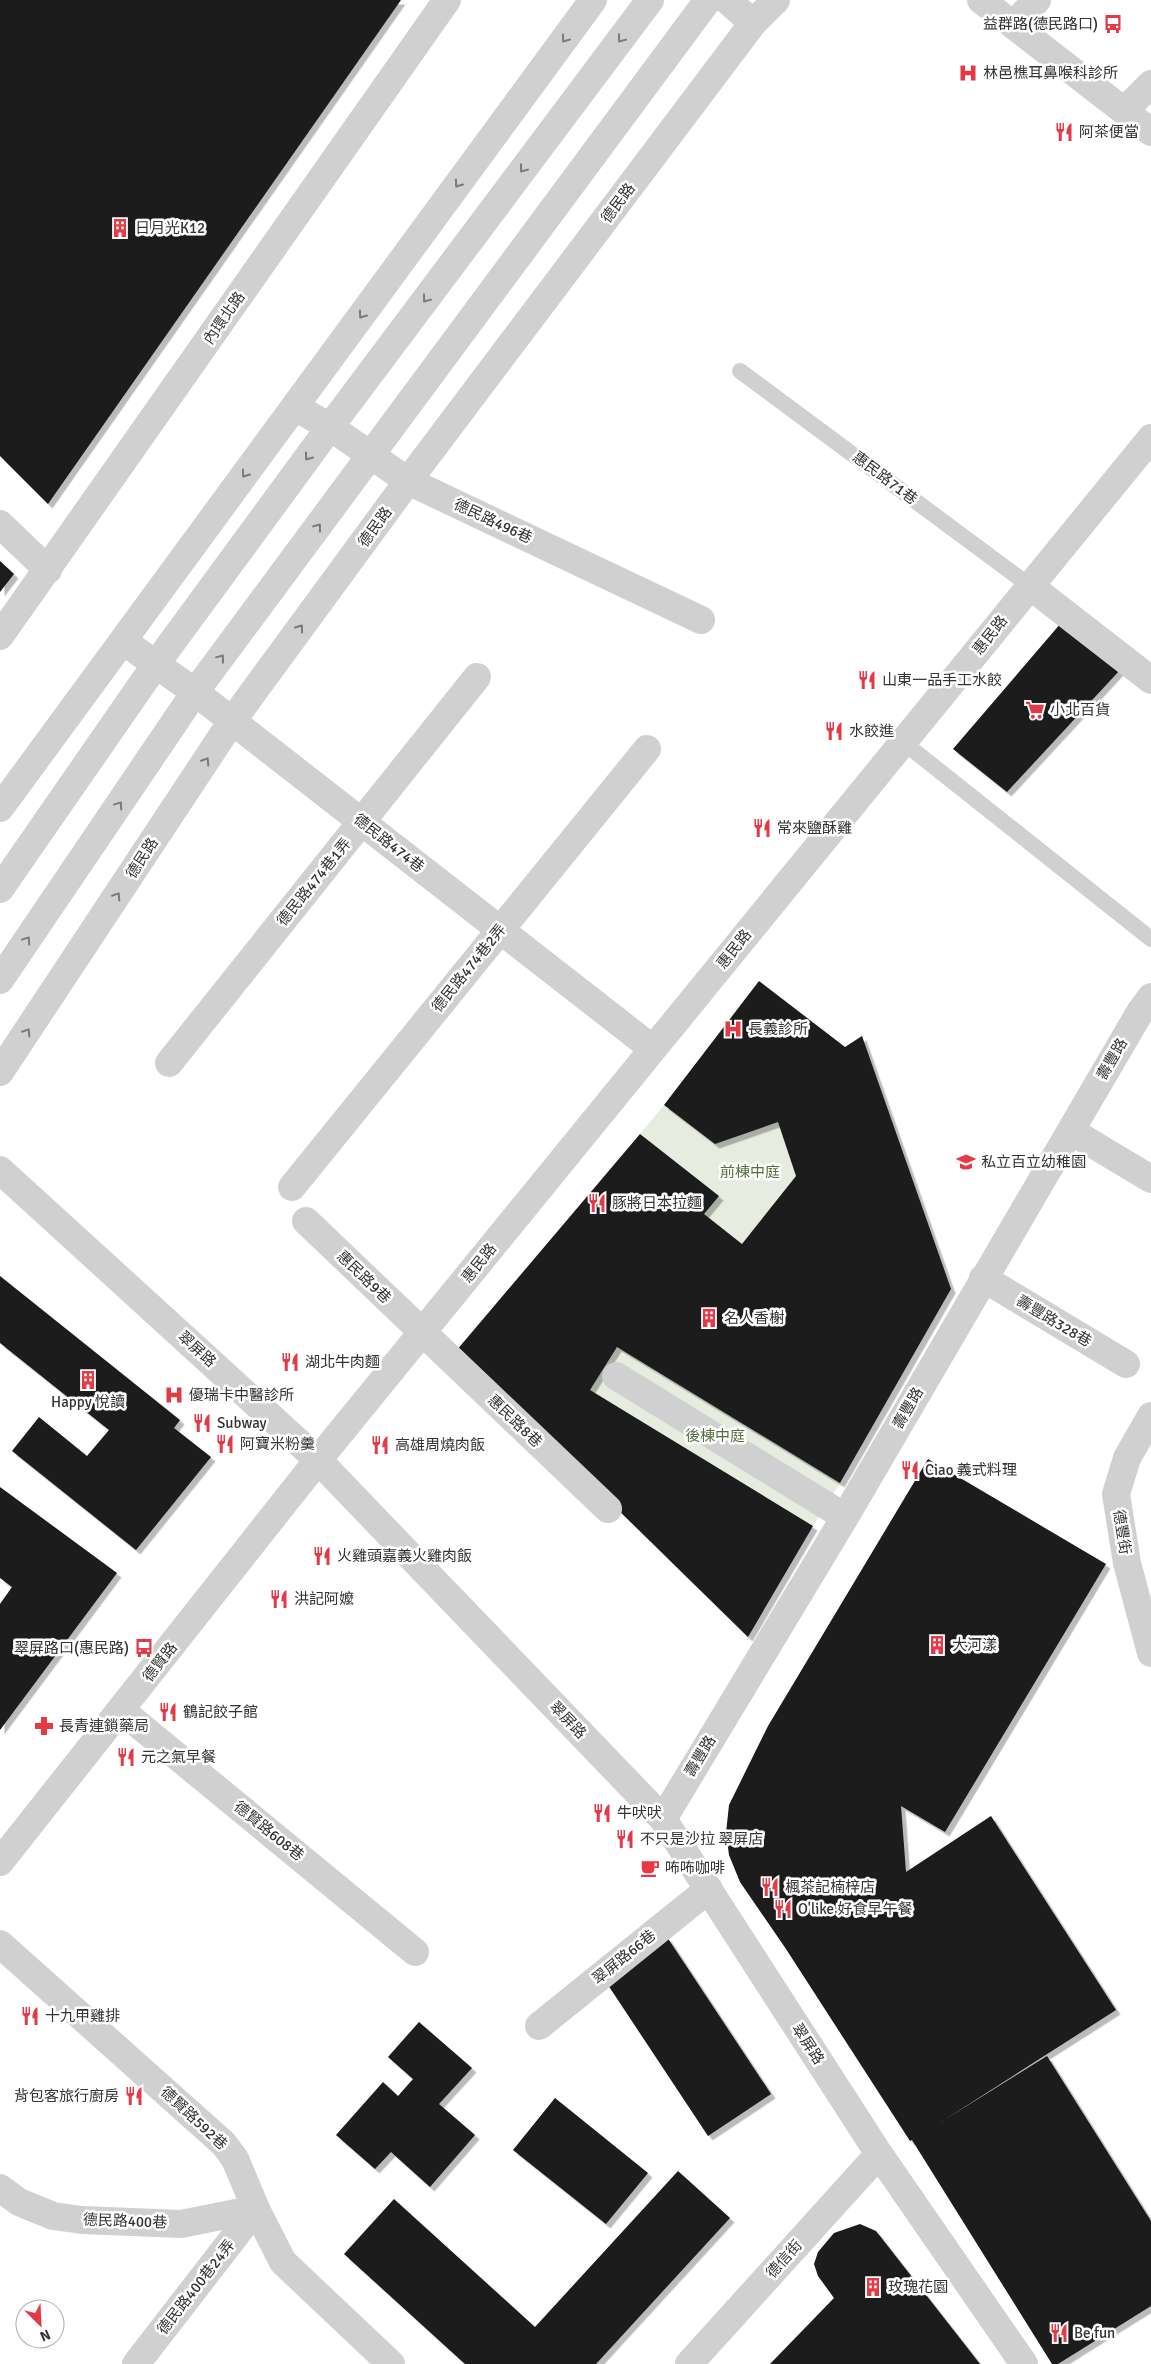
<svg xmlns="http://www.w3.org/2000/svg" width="1151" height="2364" font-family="Signika,'Noto Sans TC',sans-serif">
	<defs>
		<filter id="shadow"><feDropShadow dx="4.5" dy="4.5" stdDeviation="0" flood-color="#0004"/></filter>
	</defs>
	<rect width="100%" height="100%" fill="#fff"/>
	<path fill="#e6ecdf" d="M664,1105L715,1144L778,1122L796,1176L742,1244L704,1214L718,1196L640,1134Z
		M617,1347L840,1483L813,1526L590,1390Z"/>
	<path fill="#1a1a1a" filter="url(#shadow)" d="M0,0H401L48,504L0,456Z
		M0,561L14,574L0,592Z
		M1061,623L1120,670L1007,792L953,749Z
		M759,981L845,1047L862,1036L951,1289L840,1483L617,1347L590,1390L813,1526L748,1637L456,1351L640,1134L719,1196L704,1214L742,1244L796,1176L778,1122L715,1144L664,1105Z
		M0,1276L180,1420L174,1428L211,1457L136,1550L12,1451L39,1417L87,1456L109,1430L0,1343Z
		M928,1459L1106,1564L945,1832L901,1806L906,1872L991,1816L1116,2010L941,2122L1047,2056L1151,2221V2306L1058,2364H1052L912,2140L910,2141L786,1949L740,1882L729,1855L726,1833L729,1805L768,1726Z
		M0,1487L117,1573L0,1730V1604L12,1587L0,1578Z
		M667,1937L771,2094L708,2136L604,1979Z
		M419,2022L472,2068L439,2104L475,2135L430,2187L391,2152L375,2169L336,2135L383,2082L398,2096L413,2079L388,2057Z
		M555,2098L648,2173L606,2224L513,2150Z
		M678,2171L730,2218L596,2364H465L344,2254L394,2199L535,2327Z
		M860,2224L876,2231L980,2364H770L834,2298L818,2276L814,2264L818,2252L834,2233Z"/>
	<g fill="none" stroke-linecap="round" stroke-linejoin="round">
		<path stroke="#d0d0d0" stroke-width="16" d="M740,371L1030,586
			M903,742L1151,939"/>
		<path stroke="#d0d0d0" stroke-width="28" d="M727,0L753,23
			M981,0L1151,132
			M1013,25L1037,0
			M1124,111L1151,84
			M295,407L330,427L408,481L701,620
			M0,524L48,570
			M1030,586L1151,680
			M0,636L447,0
			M123,641L195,692L653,1049
			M0,808L593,0
			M169,1063L477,677
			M0,1072L232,721L408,481L753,23L776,0
			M1071,1131L1151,1179
			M0,1170L318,1460L663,1819L879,2154L1024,2364
			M292,1187L647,749
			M306,1221L608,1509
			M983,1278L1126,1364
			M616,1376L845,1517
			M1151,1416L1127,1458L1116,1494L1127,1563L1151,1653
			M122,1711L415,1952
			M663,1819L845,1517L1140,1012L1151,997
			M0,1862L318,1460L1151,438
			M0,1944L224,2144L235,2159L256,2209L283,2262L391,2364
			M539,2026L709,1889
			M0,2188L19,2202L53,2216L82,2220L181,2224L256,2209
			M136,2364L256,2209
			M689,2364L879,2154"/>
		<path stroke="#d0d0d0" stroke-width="28" d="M0,889L156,664L330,427L650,0
			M0,980L195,692L708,0"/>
	</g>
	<defs><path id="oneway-chevron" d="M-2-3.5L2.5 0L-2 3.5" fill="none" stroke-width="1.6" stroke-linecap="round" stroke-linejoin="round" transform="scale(1.25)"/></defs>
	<g stroke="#7a7a7a">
		<use href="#oneway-chevron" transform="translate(565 39) rotate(126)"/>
		<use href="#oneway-chevron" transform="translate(621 39) rotate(127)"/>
		<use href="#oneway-chevron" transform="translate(523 169) rotate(127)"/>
		<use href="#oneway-chevron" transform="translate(458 184) rotate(126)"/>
		<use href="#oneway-chevron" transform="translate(426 299) rotate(127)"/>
		<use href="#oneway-chevron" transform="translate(362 315) rotate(126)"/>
		<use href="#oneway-chevron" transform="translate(308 457) rotate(126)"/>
		<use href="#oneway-chevron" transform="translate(245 474) rotate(126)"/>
		<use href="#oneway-chevron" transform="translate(318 527) rotate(-53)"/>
		<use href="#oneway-chevron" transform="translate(300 628) rotate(-54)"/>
		<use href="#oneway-chevron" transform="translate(221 658) rotate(-53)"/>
		<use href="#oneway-chevron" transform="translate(206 761) rotate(-57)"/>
		<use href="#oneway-chevron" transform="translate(119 805) rotate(-56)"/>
		<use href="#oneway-chevron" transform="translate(117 896) rotate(-57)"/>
		<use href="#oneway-chevron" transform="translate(27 940) rotate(-56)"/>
		<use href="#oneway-chevron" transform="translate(27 1032) rotate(-57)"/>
	</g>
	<defs>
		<g id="bus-bare" transform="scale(1.5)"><path d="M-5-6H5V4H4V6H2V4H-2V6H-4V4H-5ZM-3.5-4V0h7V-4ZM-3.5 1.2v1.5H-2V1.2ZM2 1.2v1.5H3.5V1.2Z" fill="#e63946" stroke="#fff" stroke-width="2.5" paint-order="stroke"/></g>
		<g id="hospital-bare" transform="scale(1.5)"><path d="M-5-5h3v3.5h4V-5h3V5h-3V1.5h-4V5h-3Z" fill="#e63946" stroke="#fff" stroke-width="2.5" paint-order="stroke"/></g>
		<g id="restaurant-bare" transform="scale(1.5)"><path d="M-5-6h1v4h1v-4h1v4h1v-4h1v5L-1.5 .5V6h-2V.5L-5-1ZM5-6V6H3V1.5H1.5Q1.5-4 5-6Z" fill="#e63946" stroke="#fff" stroke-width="2.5" paint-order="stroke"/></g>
		<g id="building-bare" transform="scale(1.5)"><path d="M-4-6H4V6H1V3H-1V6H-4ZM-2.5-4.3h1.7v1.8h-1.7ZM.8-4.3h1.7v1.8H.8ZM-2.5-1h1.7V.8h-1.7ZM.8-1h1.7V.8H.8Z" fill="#e63946" stroke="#fff" stroke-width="2.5" paint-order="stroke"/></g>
		<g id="supermarket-bare" transform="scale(1.5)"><path d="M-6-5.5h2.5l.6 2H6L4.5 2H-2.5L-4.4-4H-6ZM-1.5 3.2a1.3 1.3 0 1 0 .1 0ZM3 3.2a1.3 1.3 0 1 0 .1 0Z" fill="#e63946" stroke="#fff" stroke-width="2.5" paint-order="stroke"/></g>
		<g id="school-bare" transform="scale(1.5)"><path d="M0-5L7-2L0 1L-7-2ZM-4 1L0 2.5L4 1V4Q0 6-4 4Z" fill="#e63946" stroke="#fff" stroke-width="2.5" paint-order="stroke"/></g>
		<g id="pharmacy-bare" transform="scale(1.5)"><path d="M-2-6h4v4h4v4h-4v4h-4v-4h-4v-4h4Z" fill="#e63946" stroke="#fff" stroke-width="2.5" paint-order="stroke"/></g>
		<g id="cafe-bare" transform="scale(1.5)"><path d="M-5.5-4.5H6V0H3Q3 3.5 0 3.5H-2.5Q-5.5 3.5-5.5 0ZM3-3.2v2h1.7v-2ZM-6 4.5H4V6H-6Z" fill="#e63946" stroke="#fff" stroke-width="2.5" paint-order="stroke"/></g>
	</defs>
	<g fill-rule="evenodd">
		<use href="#bus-bare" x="1113" y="24"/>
		<use href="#hospital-bare" x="968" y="73"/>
		<use href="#restaurant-bare" x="1064" y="132"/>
		<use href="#building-bare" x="120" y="228"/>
		<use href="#restaurant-bare" x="867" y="680"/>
		<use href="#supermarket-bare" x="1035" y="710"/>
		<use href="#restaurant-bare" x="834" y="731"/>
		<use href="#restaurant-bare" x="762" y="828"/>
		<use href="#hospital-bare" x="733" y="1029"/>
		<use href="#school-bare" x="966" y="1162"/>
		<use href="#restaurant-bare" x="597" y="1203"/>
		<use href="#building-bare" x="709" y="1318"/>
		<use href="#restaurant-bare" x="290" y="1362"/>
		<use href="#building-bare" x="88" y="1380"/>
		<use href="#hospital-bare" x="174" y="1395"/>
		<use href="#restaurant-bare" x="202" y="1423"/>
		<use href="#restaurant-bare" x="225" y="1444"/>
		<use href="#restaurant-bare" x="380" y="1445"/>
		<use href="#restaurant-bare" x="910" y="1470"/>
		<use href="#restaurant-bare" x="322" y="1556"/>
		<use href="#restaurant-bare" x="279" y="1599"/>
		<use href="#building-bare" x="937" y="1645"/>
		<use href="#bus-bare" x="144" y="1648"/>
		<use href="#restaurant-bare" x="168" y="1712"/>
		<use href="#pharmacy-bare" x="44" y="1726"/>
		<use href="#restaurant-bare" x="126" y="1757"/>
		<use href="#restaurant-bare" x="602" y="1813"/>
		<use href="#restaurant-bare" x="625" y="1839"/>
		<use href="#cafe-bare" x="650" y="1868"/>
		<use href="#restaurant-bare" x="770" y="1887"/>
		<use href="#restaurant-bare" x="783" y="1909"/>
		<use href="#restaurant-bare" x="30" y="2016"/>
		<use href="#restaurant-bare" x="134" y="2096"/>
		<use href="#building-bare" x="873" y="2287"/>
		<use href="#restaurant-bare" x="1059" y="2333"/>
	</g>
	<g text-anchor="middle" stroke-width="5" stroke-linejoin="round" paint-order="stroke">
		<g font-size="15" fill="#333" stroke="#fff" text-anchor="start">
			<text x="1098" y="29" text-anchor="end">益群路(德民路口)</text>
			<text x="983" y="78">林邑樵耳鼻喉科診所</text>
			<text x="1079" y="137">阿茶便當</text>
			<text x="135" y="233">日月光K12</text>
			<text x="882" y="685">山東一品手工水餃</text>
			<text x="1050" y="715">小北百貨</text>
			<text x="849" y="736">水餃進</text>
			<text x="777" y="833">常來鹽酥雞</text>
			<text x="748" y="1034">長義診所</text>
			<text x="981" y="1167">私立百立幼稚園</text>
			<text x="612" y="1208">豚將日本拉麵</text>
			<text x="724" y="1323">名人香榭</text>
			<text x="305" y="1367">湖北牛肉麵</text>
			<text x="189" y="1400">優瑞卡中醫診所</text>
			<text x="88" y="1407" text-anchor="middle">Happy 悅讀</text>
			<text x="217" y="1428">Subway</text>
			<text x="240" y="1449">阿寶米粉羹</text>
			<text x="395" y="1450">高雄周燒肉飯</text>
			<text x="925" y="1475">Ciao 義式料理</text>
			<text x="337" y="1561">火雞頭嘉義火雞肉飯</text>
			<text x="294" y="1604">洪記阿嬤</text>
			<text x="952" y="1650">大河漾</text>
			<text x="129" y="1653" text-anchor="end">翠屏路口(惠民路)</text>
			<text x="183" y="1717">鶴記餃子館</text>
			<text x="59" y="1731">長青連鎖藥局</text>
			<text x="141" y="1762">元之氣早餐</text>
			<text x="617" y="1818">牛吠吠</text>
			<text x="640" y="1844">不只是沙拉 翠屏店</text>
			<text x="665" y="1873">咘咘咖啡</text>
			<text x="785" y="1892">楓茶記楠梓店</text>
			<text x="798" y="1914">O'like 好食早午餐</text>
			<text x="45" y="2021">十九甲雞排</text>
			<text x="119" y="2101" text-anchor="end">背包客旅行廚房</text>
			<text x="888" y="2292">玫瑰花園</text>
			<text x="1074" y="2338">Be fun</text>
		</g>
		<g font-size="15" fill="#333" stroke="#fff">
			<text transform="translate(618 203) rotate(-53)" y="5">德民路</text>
			<text transform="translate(224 318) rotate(-55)" y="5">內環北路</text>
			<text transform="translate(885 478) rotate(37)" y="5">惠民路71巷</text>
			<text transform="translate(493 521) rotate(25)" y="5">德民路496巷</text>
			<text transform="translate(375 527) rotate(-54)" y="5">德民路</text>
			<text transform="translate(990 635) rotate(-51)" y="5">惠民路</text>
			<text transform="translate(389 843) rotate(38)" y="5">德民路474巷</text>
			<text transform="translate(142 858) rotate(-57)" y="5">德民路</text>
			<text transform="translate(314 882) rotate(-51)" y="5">德民路474巷1弄</text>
			<text transform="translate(734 949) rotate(-51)" y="5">惠民路</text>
			<text transform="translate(469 968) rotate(-51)" y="5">德民路474巷2弄</text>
			<text transform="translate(1112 1059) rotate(-60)" y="5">壽豐路</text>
			<text transform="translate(479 1263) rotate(-51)" y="5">惠民路</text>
			<text transform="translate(364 1277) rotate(44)" y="5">惠民路9巷</text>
			<text transform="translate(1054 1321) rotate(31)" y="5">壽豐路328巷</text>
			<text transform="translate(197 1349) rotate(42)" y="5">翠屏路</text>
			<text transform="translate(908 1408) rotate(-60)" y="5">壽豐路</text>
			<text transform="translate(515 1421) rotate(44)" y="5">惠民路8巷</text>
			<text transform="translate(1122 1532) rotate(81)" y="5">德豐街</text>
			<text transform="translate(160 1662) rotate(-52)" y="5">德賢路</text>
			<text transform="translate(568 1720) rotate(46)" y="5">翠屏路</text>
			<text transform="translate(700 1756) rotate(-59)" y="5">壽豐路</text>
			<text transform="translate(269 1831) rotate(39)" y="5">德賢路608巷</text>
			<text transform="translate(624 1957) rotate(-39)" y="5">翠屏路66巷</text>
			<text transform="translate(808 2044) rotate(57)" y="5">翠屏路</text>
			<text transform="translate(194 2118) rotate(43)" y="5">德賢路592巷</text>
			<text transform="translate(125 2221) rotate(2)" y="5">德民路400巷</text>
			<text transform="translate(784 2259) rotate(-48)" y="5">德信街</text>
			<text transform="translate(196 2287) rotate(-52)" y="5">德民路400巷24弄</text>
		</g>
		<g font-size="15" fill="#56703f" stroke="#fff">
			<text x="750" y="1177">前棟中庭</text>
			<text x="715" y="1441">後棟中庭</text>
		</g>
	</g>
	<g transform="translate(40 2324) rotate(156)"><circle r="24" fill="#ffffff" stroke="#adadad"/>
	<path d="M0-4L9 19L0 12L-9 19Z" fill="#e63946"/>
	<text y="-8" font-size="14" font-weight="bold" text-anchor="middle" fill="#333333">N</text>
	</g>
</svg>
